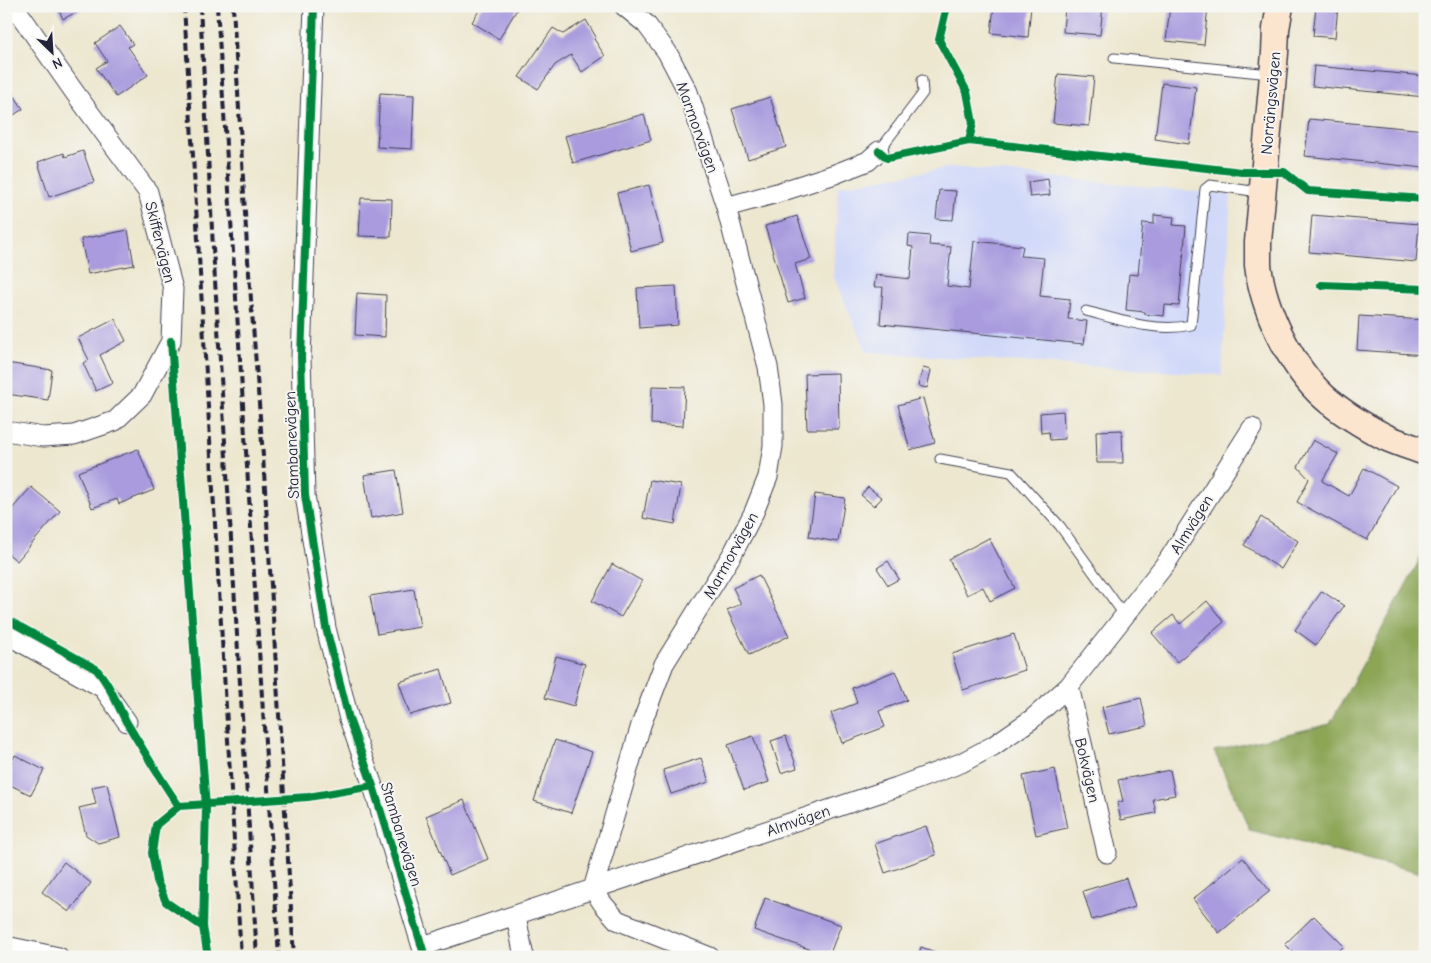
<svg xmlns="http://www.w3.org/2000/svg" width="1431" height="963" font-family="'Comic Neue',sans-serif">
	<rect width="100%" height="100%" fill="#f6f6f2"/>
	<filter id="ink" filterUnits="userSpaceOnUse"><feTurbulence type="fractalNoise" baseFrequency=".02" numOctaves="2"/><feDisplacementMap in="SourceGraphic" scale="10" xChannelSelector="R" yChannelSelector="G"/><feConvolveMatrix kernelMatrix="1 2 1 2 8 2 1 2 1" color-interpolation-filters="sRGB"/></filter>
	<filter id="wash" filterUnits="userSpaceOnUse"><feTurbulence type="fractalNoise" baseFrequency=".0096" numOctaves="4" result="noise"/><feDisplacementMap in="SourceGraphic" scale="20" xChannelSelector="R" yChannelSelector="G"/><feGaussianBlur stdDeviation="1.12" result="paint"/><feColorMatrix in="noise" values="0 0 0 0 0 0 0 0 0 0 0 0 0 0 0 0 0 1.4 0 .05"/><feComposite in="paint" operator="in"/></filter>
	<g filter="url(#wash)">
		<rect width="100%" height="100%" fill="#ede7cf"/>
		<path fill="#d1d9f9" d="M953,167L1231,195L1222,375L867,352L833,276L838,186Z"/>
		<path fill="#8ca657" stroke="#576449" d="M1425,550V869L1418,872L1250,830L1214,751L1330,724Z"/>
		<g id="blocks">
			<path fill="#a99bde" d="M57,6H88L63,19Z
				M482,6H519L499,39L472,22Z
				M994,6H1031L1028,37L991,33Z
				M1065,6H1103L1100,35L1063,32Z
				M1170,6H1208L1204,45L1166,41Z
				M1316,6H1338L1335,38L1313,36Z
				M586,20L596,37L594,39L605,56L582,72L571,55L555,65L538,89L519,77L553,28L563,34Z
				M120,26L133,44L128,47L148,75L116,97L96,68L107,61L95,43Z
				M1314,66L1425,76V97L1312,86Z
				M6,74L11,82L7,84L23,109L6,120Z
				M1058,74L1094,77L1089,126L1053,123Z
				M1162,83L1196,87L1189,144L1155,139Z
				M380,93L414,95L412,149L377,147Z
				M770,97L786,147L748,159L732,109Z
				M644,114L651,140L573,163L565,136Z
				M1309,119L1425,130V168L1305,156Z
				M83,151L94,182L49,197L38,162L64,153L65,157Z
				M1048,179L1050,195L1030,197L1028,182Z
				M649,185L663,243L631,251L617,193Z
				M939,190L956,191L953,220L936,219Z
				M361,198L392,199L391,237L359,236Z
				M1154,215L1174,217L1173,225L1186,226L1179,306L1165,305L1164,316L1145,314V312L1126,310L1129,274L1138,275L1143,223L1154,224Z
				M1312,215L1419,224L1416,262L1309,252Z
				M797,216L811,259L795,264L805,298L788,303L765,226Z
				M128,230L134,265L88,274L81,239Z
				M909,234L930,236L929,245L951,247L947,286L969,289L974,241L1023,246L1021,256L1044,258L1040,296L1070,299L1068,319L1087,321L1084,344L880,324L883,287H874L876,275L910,279L913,247L908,246Z
				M676,286L678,325L639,328L637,288Z
				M357,293L386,295L385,337L355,335Z
				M1359,316L1425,320V355L1357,350Z
				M115,319L126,341L100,355L113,383L96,391L83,363L89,360L78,338Z
				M6,363L52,370L48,400L6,394Z
				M923,368L931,370L927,388L918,386Z
				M838,373L839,429H807L805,374Z
				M652,386L685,387L683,426L651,424Z
				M923,398L935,443L910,450L898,405Z
				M1063,411L1065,439L1050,440L1049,432L1041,433L1040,413Z
				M1122,430L1123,463H1097L1096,431Z
				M1313,440L1338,454L1322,481L1349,496L1364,468L1397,486L1367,540L1297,502L1309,479L1298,467Z
				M138,449L154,490L119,504L117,499L92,508L78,472Z
				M396,470L403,512L371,518L364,475Z
				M650,480L681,485L675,524L643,518Z
				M31,487L60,511L17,561L6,552V516Z
				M868,487L882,498L874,506L861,495Z
				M815,494L845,498L838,542L809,537Z
				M1261,517L1298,541L1281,569L1244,545Z
				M989,538L1015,588L990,601L983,587L967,595L949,559Z
				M888,561L899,579L888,585L877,568Z
				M612,564L642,581L621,617L592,601Z
				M759,575L789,636L749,655L727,610L741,604L733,588Z
				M414,589L420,627L377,634L370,596Z
				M1322,591L1344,606L1316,645L1295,630Z
				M1207,601L1224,622L1177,662L1152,633L1173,615L1180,624Z
				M1014,634L1025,670L963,690L952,654Z
				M556,656L585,664L574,706L545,698Z
				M441,669L451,703L410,715L399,682Z
				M895,671L907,700L879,711L885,727L842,743L831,713L857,703L852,688Z
				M1141,698L1147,726L1109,734L1102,707Z
				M753,736L769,782L744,790L728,745Z
				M786,736L797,768L781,773L771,741Z
				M555,740L592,752L571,813L534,801Z
				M15,755L44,770L31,795L6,783V773Z
				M701,758L709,782L671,794L663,770Z
				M1055,769L1067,828L1036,835L1023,776Z
				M1170,770L1175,795L1153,799L1156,813L1121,820L1117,803L1123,801L1118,780Z
				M107,784L120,837L98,843L86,835L79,808L96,804L92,787Z
				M464,800L488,859L450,875L426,816Z
				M926,826L936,855L885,873L875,844Z
				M6,857L10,859L6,868Z
				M1243,858L1270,891L1219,933L1193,899Z
				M64,862L91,883L69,912L42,892Z
				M1126,878L1135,907L1092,920L1083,891Z
				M765,898L841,925L829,956L754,930Z
				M1314,916L1344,946L1333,957H1298L1285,944Z
				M921,947L947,956V957H918Z"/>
		</g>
	</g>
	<g filter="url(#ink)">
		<use href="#blocks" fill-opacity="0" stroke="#404051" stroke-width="1"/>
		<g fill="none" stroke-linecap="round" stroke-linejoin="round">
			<g stroke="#404051" stroke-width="11">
				<path id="lane" d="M1114,58L1270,74
					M879,151L923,93L922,80
					M1086,311C1120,320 1157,333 1191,325L1205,189L1210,185L1259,192
					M940,459L1011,472L1060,526L1125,616"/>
			</g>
			<g stroke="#404051" stroke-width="21">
				<path id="street" d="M314,6L301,357L305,495L326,628L349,719L373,786L425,957
					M624,6L646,24L667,52L688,92L726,207L768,367L773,404V446L768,477L754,512L733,553L664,664L641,725L593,889L603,904L617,920L710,957
					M726,207L777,193L835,174L868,161L879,151
					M6,431L43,437L74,435L115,421L142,395L171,341L173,289L148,192L75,93L14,6
					M6,634L103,688L127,722
					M1069,686L1107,853
					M516,916L524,957
					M6,946L59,957
					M423,946L897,787L961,763L993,746L1032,719L1069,686L1167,562L1252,428"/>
			</g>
			<g stroke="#404051" stroke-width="29">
				<path id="secondary" d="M1280,6L1276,29L1275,53L1258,242C1258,250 1258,258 1258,265C1263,309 1291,367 1324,397C1342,413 1364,426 1385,437C1398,443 1412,447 1425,452"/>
			</g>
			<use href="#lane" stroke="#fff" stroke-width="9"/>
			<use href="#street" stroke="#fff" stroke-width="19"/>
			<use href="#secondary" stroke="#fbe5cf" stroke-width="26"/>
			<path stroke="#22223b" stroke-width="4" stroke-dasharray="8 4" stroke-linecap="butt" d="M184,6L241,957
				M200,6L213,248L257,957
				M217,6L279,957
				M233,6L247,247L263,456L294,957"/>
			<g stroke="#f6f6f2" stroke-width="11">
				<path id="cycleway" d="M314,6L301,357L305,495L326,628L349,719L373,786L425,957
					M947,6L939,40L967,92L973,123L969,141L1242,172H1284L1308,191L1425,199
					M879,151L887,158L969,141
					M1321,285L1425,289
					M171,341L206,807L203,927L208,957
					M6,619L96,669C110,684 117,705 127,723C144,751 160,779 179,806L308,797L373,786
					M179,806L156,825L152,853L157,881L166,902L203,927"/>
			</g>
			<use href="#cycleway" stroke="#00873e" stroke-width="8"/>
		</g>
	</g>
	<g text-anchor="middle" stroke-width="4" stroke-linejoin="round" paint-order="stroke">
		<g font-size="16" fill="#22223b" stroke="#f6f6f2">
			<text transform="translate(1270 103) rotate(-85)" y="6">Norrängsvägen</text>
			<text transform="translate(698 127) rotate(70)" y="6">Marmorvägen</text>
			<text transform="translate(161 242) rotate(76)" y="6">Skiffervägen</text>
			<text transform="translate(291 445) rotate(-92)" y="6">Stambanevägen</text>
			<text transform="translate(1191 524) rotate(-58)" y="6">Almvägen</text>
			<text transform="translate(730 555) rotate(-61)" y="6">Marmorvägen</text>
			<text transform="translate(1088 770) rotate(77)" y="6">Bokvägen</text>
			<text transform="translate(798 820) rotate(-19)" y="6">Almvägen</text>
			<text transform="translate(402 834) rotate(73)" y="6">Stambanevägen</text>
		</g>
	</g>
	<rect width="1431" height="963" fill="none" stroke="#f6f6f2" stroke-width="25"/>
	<g transform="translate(52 52) rotate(155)" stroke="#f6f6f2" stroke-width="4" paint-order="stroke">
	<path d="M0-4L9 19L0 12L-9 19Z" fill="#22223b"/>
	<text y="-8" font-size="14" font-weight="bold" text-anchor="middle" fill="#22223b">N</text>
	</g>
</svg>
